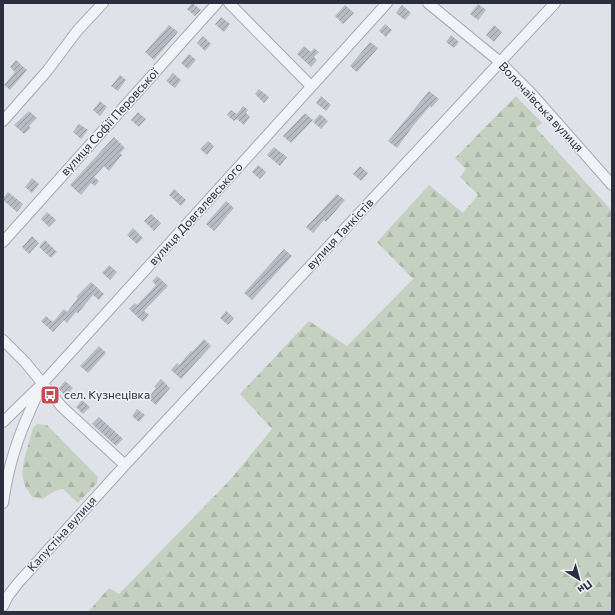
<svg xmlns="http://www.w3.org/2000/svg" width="615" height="615" font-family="Commissioner,sans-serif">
	<defs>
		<pattern id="forest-firs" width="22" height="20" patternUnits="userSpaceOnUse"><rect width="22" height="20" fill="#c4d1c1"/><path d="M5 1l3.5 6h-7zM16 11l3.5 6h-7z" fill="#a8b4a7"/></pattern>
		<pattern id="building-hatch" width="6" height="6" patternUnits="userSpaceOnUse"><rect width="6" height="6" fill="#b7bbc4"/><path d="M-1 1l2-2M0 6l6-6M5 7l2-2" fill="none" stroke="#9598a1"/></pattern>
	</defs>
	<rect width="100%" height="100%" fill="#dfe2e8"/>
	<path fill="url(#forest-firs)" d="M516,96L542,123L536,128L612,211V612H88L109,588L119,594L231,479L272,429L240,394L309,321L347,346L413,279L377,242L429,185L463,213L478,195L460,177L466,169L455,158Z
		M37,424L47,425L98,477L97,483L78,503L63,489L55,491L42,499L32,497L25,486L22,474L24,460L33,428Z"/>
	<path fill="url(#building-hatch)" d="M192,3L201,10L195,16L187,9Z
		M478,4L486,10L478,20L470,14Z
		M345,5L354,13L343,24L335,16Z
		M402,5L411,13L405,20L396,13Z
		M221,17L230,24L224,32L215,24Z
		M385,24L392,30L386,37L379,31Z
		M169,25L178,32L154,60L145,52Z
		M494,25L502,32L494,42L486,35Z
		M451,35L459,42L454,48L446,42Z
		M203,36L211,44L205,51L197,43Z
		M370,42L378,48L357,72L350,66Z
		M304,46L311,52L314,48L319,52L314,57L317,60L311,67L297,54Z
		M189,54L196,60L188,69L181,63Z
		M16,60L27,70L10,90L4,85L15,72L10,67Z
		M173,73L181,80L175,88L166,81Z
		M120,75L126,80L118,91L111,86Z
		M259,89L269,97L264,103L255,94Z
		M429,91L439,99L431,108L430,106L413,126L397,148L388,141Z
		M321,96L331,105L326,111L316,103Z
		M100,101L107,107L100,116L93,110Z
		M243,106L248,110L246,113L250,117L244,125L237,119L234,121L227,115L231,110L237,114Z
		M29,111L37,118L29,126L31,128L24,134L14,125Z
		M138,112L146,119L139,127L131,120Z
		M305,113L313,120L291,143L283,136Z
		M320,114L328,121L321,129L313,122Z
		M79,124L88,130L81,139L73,132Z
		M114,137L125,148L120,153L122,155L109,171L104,166L94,177L99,181L95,186L91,183L81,195L70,185Z
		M208,141L214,146L207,155L200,149Z
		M274,147L287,157L280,166L267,155Z
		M258,165L266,172L260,179L252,172Z
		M360,166L368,173L361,181L353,174Z
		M32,178L39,184L32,193L25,187Z
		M174,189L186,200L181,206L169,195Z
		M8,192L23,204L17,212L3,200V198Z
		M337,194L345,200L326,222L324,220L313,233L306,227Z
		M226,201L234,208L214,231L206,224Z
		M47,212L56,220L49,227L41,219Z
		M151,214L161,223L154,231L144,221Z
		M133,228L143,238L137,244L127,235Z
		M32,236L39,243L29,254L22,247Z
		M45,240L57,252L51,258L39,247Z
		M284,249L292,256L252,300L244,293Z
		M109,265L117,272L110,280L102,273Z
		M157,276L168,286L144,311L149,315L143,322L129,309L135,303L137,305L156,285L152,281Z
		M91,282L104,294L99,300L93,295L78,313L76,312L67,323L64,320L53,332L41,321L46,316L53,322L64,309L67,312L78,298L76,297Z
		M226,311L234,318L228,325L220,318Z
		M204,339L211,346L181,379L171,370L177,363L179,365L191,351L192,352Z
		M99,346L106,353L88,373L80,366Z
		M161,379L170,388L156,405L148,398L156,388L154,387Z
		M65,381L73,388L66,396L58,389Z
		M82,400L90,407L83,414L76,407Z
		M137,409L145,415L139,422L132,416Z
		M99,417L123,439L116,446L92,424Z"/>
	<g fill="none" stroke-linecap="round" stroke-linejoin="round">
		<g stroke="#a5a9b2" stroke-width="12">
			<path id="minor" d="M229,3L311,86
				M428,3L500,62L531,93L612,185
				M3,121L47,71L77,31L103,3
				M3,242L217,3
				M3,340L25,362L62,407L125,465
				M3,422L42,384L387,3
				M3,503C9,460 20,431 39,391
				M3,606L8,596L18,583L125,465L555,3"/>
		</g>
		<use href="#minor" stroke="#f2f3f6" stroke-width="10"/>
	</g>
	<defs>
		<g id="bus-square" transform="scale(1)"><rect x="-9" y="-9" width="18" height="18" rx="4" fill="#c64b54" stroke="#eff1f5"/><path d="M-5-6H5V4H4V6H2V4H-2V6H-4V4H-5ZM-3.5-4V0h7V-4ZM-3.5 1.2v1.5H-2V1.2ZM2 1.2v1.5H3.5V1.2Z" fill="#fff"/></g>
	</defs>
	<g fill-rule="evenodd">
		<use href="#bus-square" x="50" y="395"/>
	</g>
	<g text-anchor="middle" stroke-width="3" stroke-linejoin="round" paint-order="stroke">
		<g font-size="12" fill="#292f3e" stroke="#eff1f5">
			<text transform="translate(541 107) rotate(47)" y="4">Волочаївська вулиця</text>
			<text transform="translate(110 122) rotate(-48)" y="4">вулиця Софії Перовської</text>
			<text transform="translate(196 214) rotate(-48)" y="4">вулиця Довгалевського</text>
			<text transform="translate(340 234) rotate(-47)" y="4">вулиця Танкістів</text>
			<text transform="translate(62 534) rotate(-48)" y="4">Капустіна вулиця</text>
		</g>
		<g font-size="12" fill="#292f3e" stroke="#eff1f5" text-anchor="start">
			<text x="64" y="399">сел. Кузнецівка</text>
		</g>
	</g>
	<rect width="615" height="615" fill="none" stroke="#292f3e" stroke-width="8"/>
	<g transform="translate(579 579) rotate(143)" stroke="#eff1f5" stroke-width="3" paint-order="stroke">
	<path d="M0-3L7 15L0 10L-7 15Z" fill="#292f3e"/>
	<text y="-6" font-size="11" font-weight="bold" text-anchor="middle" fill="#292f3e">Пн</text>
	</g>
</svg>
